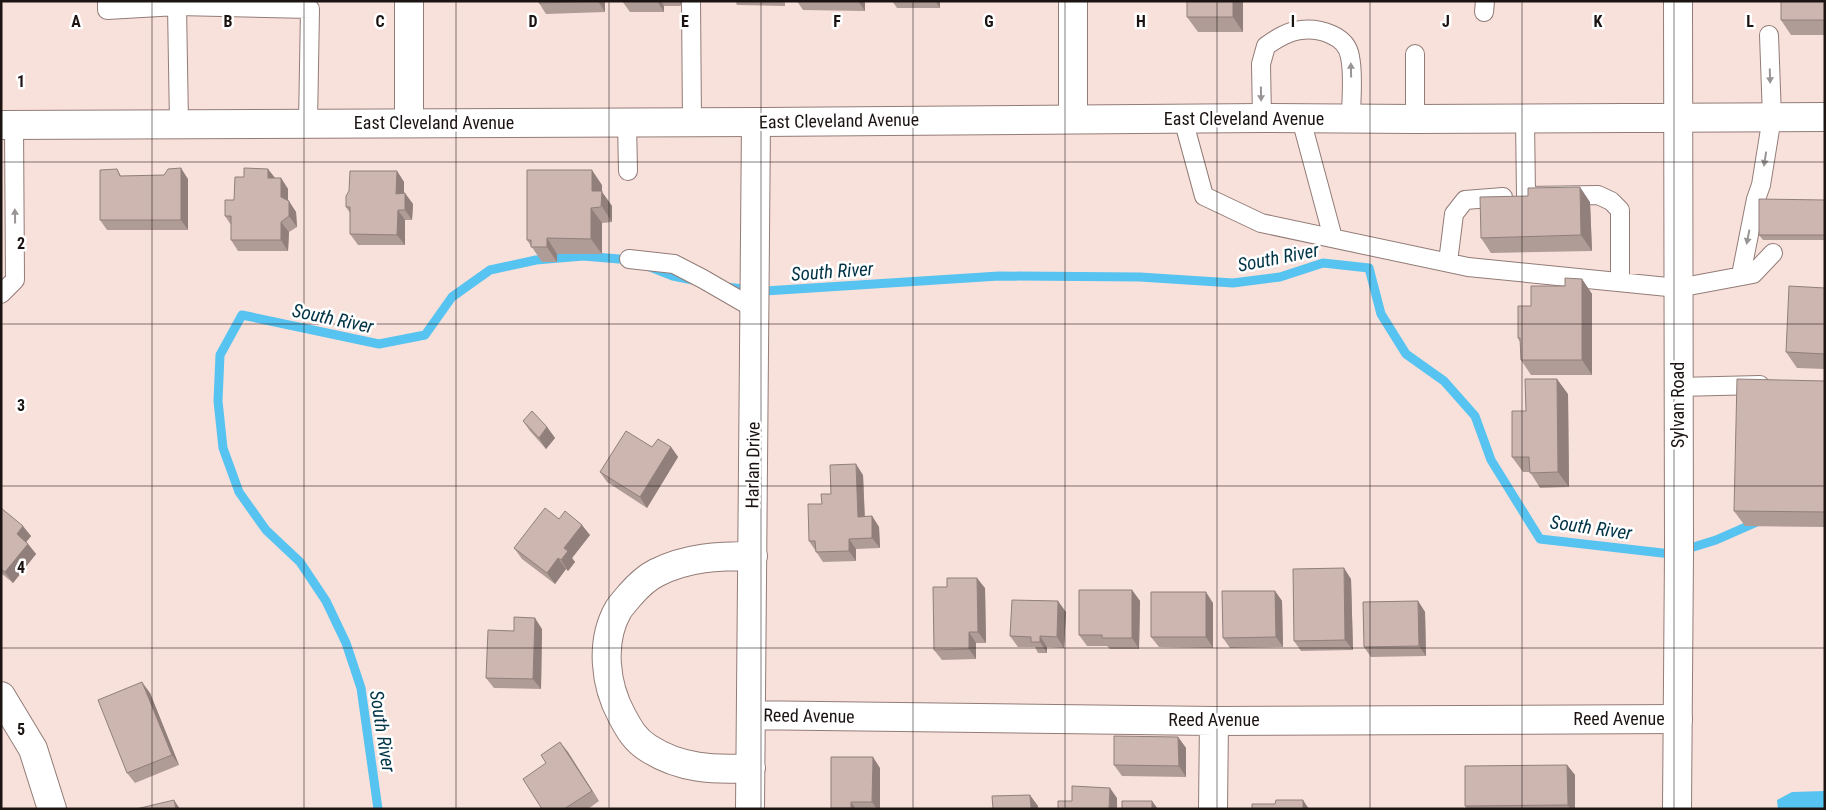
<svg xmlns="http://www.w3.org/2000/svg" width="1826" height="810" font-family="'Roboto Condensed',sans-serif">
	<rect width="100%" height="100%" fill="#f9e1db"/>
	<path fill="#56c3f0" d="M1825,791V809H1778L1777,800L1792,792Z"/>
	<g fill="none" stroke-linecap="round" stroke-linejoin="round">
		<path stroke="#56c3f0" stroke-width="9" d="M650,267L673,276L693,280
			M725,287L765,291L999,276L1140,277L1233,283L1280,277L1323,263L1369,268L1381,314L1406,354L1444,381L1475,416L1491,460L1540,539L1671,554L1716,540L1757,522
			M378,809L361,688L346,643L326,601L300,562L266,530L239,492L223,448L218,401L220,355L242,315L379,344L425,335L452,297L490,270L536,260L583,256L631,260"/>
		<g stroke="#927c77" stroke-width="20">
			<path id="service" d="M107,1V10L177,6L179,124
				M691,1L692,122
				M177,6L310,9L308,123
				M1484,12L1485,1
				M1415,54V119
				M1262,118L1261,64L1266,46C1276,39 1288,31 1301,30C1319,28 1347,35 1350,57C1354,75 1351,99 1351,119
				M1183,119L1204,196L1261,223L1468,267L1678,288L1753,274L1773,253
				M1301,119L1333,238
				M1525,119L1526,196L1598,195L1611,201L1620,210V282
				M627,122L628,171
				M629,259L674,264L703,279L755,309
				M1448,262L1454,214L1465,200L1503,197
				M1741,275L1756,199L1761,185L1772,117L1769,35
				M1,294L15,280L14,125
				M1678,387L1760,385"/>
		</g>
		<g stroke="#927c77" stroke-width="30">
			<path id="minor" d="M1073,1V119
				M409,123V1
				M1,696L33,749L52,809
				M751,715L1214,721L1678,719
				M751,768C714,770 680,769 648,748C635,740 629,729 622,716C605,685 600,642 618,610C621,605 626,600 630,595C637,587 646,578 656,573C687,557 719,556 753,556
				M750,809L756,122
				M1213,809L1214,721"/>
		</g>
		<g stroke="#927c77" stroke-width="30">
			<path id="secondary" d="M1,125L756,122L1262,118L1415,119L1825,117
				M1677,809L1679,552L1678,1"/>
		</g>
		<use href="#service" stroke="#fff" stroke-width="18"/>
		<use href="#minor" stroke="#fff" stroke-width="28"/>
		<use href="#secondary" stroke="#fff" stroke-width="28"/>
	</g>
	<path fill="#b09c97" d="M605,1V12L546,14L539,3Z
		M622,1H682V6H664V12H630Z
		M735,1H785V6L737,5Z
		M797,1H865V11L803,10Z
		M892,1H940V8H897Z
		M1187,1H1243V32H1198L1187,17Z
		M1825,1V35H1791L1781,20Z
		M117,169L121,176L188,179V230H107L100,220Z
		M397,171L404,182V194L413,204L412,220H405V245H358L350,234V213L346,207Z
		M275,178H281L288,189V201L296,212L297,227L289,232L288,251H238L231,240V225L225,216L234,200Z
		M602,185V192L612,206V222L602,223V254H557V262H542L527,240Z
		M1825,200V240H1763L1759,235Z
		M1590,202L1592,251L1491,253L1481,238Z
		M1582,279L1592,294V375H1531L1521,360L1520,342L1518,338L1531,306L1565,286Z
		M1825,288V369L1797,368L1786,352Z
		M1825,381V527L1745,526L1734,511Z
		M1568,394L1569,487L1540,488L1530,472H1523L1512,457L1526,411Z
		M523,421L547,427L555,438L546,449L530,431Z
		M652,447H671L678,457L647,508L607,482L600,472Z
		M863,475L865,517L872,516L879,527L880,548L856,549V561L823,562L809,541L822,504L831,494Z
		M1,508L31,536L26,542L28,544L36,554L13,583L1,573Z
		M559,519L590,535L572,558L575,562L568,571L566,569L555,584L522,559L514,548Z
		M1351,579L1353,650L1301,651L1294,641Z
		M985,588L986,643H976V659L942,660L934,650Z
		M1132,590L1140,601L1139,649H1110L1107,646H1087L1079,635Z
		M1275,591L1282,601L1283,647L1230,648L1223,638Z
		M1418,601L1425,612L1426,656L1371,657L1364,647Z
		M1213,603V648L1159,647L1151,637Z
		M1066,612L1064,648L1047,647V653H1038L1035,647H1018L1010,636Z
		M542,629L541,689L494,688L486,678L514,631Z
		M150,693L179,765L135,783L127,773Z
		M1178,737L1186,748V777L1122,776L1114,765Z
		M560,742L599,801L588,809H542L546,763Z
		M1567,765L1575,775V809H1467L1465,806Z
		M880,768V809H831V808Z"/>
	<path fill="#907f7b" d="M598,1H605V12Z
		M657,1H661L664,6V12Z
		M679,1H682V6Z
		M858,1H865V11Z
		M935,1H940V8Z
		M1233,1H1243V32L1233,17Z
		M181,168L188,179V230L181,220Z
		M268,169L276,179L268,178Z
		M592,170L602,185V192L612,206V222L592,191Z
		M397,171L404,182V204L396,194Z
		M281,178L288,189V208L281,197Z
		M1580,187L1590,202L1592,251L1581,235Z
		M405,193L413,204L412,220L405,210Z
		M289,201L296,212L297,227L289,216Z
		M591,208L602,223V254L591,239Z
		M398,210L405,220V245L397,235Z
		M281,222L289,232L288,251L281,240Z
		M547,238L557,254V262L547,247Z
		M1582,279L1592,294V375L1582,360Z
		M1557,379L1568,394L1569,487L1558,472Z
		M547,427L555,438L546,449L539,438Z
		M671,447L678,457L647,508L640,497Z
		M856,464L863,475L865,528L858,517Z
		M872,516L879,527L880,548L872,538Z
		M582,525L590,535L572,558L575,562L568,571L561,560L564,548Z
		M23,526L31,536L24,545L17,534Z
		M849,539L856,549V561L849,551Z
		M28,544L36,554L13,583L5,572Z
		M558,558L566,569L555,584L547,573Z
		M1344,568L1351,579L1353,650L1345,640Z
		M977,578L985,588L986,643L978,632Z
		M1132,590L1140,601L1139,649L1132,638Z
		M1275,591L1282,601L1283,647L1276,637Z
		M1206,592L1213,603V648L1206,637Z
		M1058,601L1066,612L1064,648L1057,637Z
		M1418,601L1425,612L1426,656L1419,646Z
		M535,618L542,629L541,689L533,679Z
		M969,632L976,643V659L969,649Z
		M1040,636L1047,647V653L1040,642Z
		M142,682L150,693L179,765L172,755Z
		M1178,737L1186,748V777L1179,766Z
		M560,742L568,752L599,801L592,791Z
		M873,757L880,768V809H877L872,802Z
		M1567,765L1575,775V809H1570L1568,805Z
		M1110,788L1117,798V809H1109Z
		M1030,795L1038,806V809H1031Z
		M174,800L180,809H176Z
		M1303,800L1309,809H1303Z
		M1152,801L1158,809H1152Z
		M851,802L856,809H851Z"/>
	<path fill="#cdb5b0" stroke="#907f7b" d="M539,1H598L539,3Z
		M1187,1H1233V17H1187Z
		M1781,1H1825V20H1781Z
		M181,168V220H100V170L117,169L120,176L164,175L168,169Z
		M244,168L268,169V178H281V197L289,201V216L281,222V240H231V216H225V200H234L235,177H244Z
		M527,170H592V191H602L601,207L591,208V239L547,238V247H531V240H527Z
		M350,171H397L396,194L405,193V210H398L397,235L350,234V207H346V196L349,191Z
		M1580,187L1581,235L1481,238L1480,197L1528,196V188Z
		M1759,199L1825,200V235H1759Z
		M1565,278L1582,279V360H1521L1520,338H1518V306H1531V286H1565Z
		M1789,286L1825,288V354L1786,352Z
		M1525,379H1557L1558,472L1530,473L1529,457H1512V411H1526Z
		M1737,379L1825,381V512L1734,511Z
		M532,411L547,427L539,438L523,421Z
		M626,431L652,447L658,439L671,447L640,497L600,472Z
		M856,464L858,517L872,516V538L849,539V551L816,552L815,541H809L808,504H822L821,494H831L830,465Z
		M1,508L23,526L17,534L28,544L5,572L1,569Z
		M545,508L559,519L565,511L582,525L564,548L568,551L561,560L558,558L547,573L514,548Z
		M1344,568L1345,640L1294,641L1293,569Z
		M947,578H977L978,632H969V649L934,650L933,587H947Z
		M1079,590H1132V638H1102V635H1079Z
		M1222,591H1275L1276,637L1223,638Z
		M1151,592H1206V637H1151Z
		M1012,600L1058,601L1057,637L1040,636V642H1031V637L1010,636Z
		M1418,601L1419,646L1364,647L1363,602Z
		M514,617L535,618L533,679L486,678L488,630L514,631Z
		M142,682L172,755L127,773L98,700Z
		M1114,736L1178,737L1179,766L1114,765Z
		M560,742L592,791L564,809H542L523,779L546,763L541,755Z
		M831,757H873L872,802H851V808H831Z
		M1567,765L1568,805L1465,806V766Z
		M1072,786L1110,788L1109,809H1058V801H1072Z
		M1030,795L1031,809H993L992,796Z
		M174,800L176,809H136Z
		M1276,800H1303V809H1252V804H1275Z
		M1122,801H1152V809H1122Z"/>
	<defs><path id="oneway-solid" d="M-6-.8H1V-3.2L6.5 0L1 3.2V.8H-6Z" transform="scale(1.25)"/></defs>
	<g fill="#999594">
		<use href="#oneway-solid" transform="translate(1351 70) rotate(-91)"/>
		<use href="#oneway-solid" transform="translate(1770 76) rotate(88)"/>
		<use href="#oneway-solid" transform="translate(1261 94) rotate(89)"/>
		<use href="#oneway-solid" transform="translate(1765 159) rotate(99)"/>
		<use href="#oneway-solid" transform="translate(15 216) rotate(-91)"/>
		<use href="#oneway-solid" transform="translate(1748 237) rotate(101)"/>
	</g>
	<path fill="none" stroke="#1c1412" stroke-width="1" stroke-opacity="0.55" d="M152,1V809M304,1V809M456,1V809M609,1V809M761,1V809M913,1V809M1065,1V809M1217,1V809M1370,1V809M1522,1V809M1674,1V809M1,162H1825M1,324H1825M1,486H1825M1,648H1825"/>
	<g text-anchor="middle" stroke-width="5" stroke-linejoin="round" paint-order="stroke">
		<g font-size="18" fill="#1c1412" stroke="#fff">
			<text x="1244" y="125">East Cleveland Avenue</text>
			<text transform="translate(839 121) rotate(-1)" y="6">East Cleveland Avenue</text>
			<text x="434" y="129">East Cleveland Avenue</text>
			<text transform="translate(1678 405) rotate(-90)" y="6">Sylvan Road</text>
			<text transform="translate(753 465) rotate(-89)" y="6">Harlan Drive</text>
			<text transform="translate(809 716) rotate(1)" y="6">Reed Avenue</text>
			<text x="1619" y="725">Reed Avenue</text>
			<text x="1214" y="726">Reed Avenue</text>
		</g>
		<g font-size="19" font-style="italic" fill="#003446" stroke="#fff">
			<text transform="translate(1278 257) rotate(-11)" y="7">South River</text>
			<text transform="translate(832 271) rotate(-4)" y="7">South River</text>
			<text transform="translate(333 318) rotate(12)" y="7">South River</text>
			<text transform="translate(1591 527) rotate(8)" y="7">South River</text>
			<text transform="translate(383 731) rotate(81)" y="7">South River</text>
		</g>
	</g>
	<g font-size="16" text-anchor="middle" font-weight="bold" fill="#1c1412" stroke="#fff" stroke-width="5" stroke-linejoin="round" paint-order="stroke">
		<text x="76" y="27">A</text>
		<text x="228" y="27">B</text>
		<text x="380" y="27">C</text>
		<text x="533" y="27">D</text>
		<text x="685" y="27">E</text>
		<text x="837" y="27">F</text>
		<text x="989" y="27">G</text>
		<text x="1141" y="27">H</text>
		<text x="1293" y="27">I</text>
		<text x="1446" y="27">J</text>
		<text x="1598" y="27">K</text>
		<text x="1750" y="27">L</text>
		<text x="21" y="87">1</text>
		<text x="21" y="249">2</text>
		<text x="21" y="411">3</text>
		<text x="21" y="573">4</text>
		<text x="21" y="735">5</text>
	</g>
	<rect width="1826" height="810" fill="none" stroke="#1c1412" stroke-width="5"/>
</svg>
